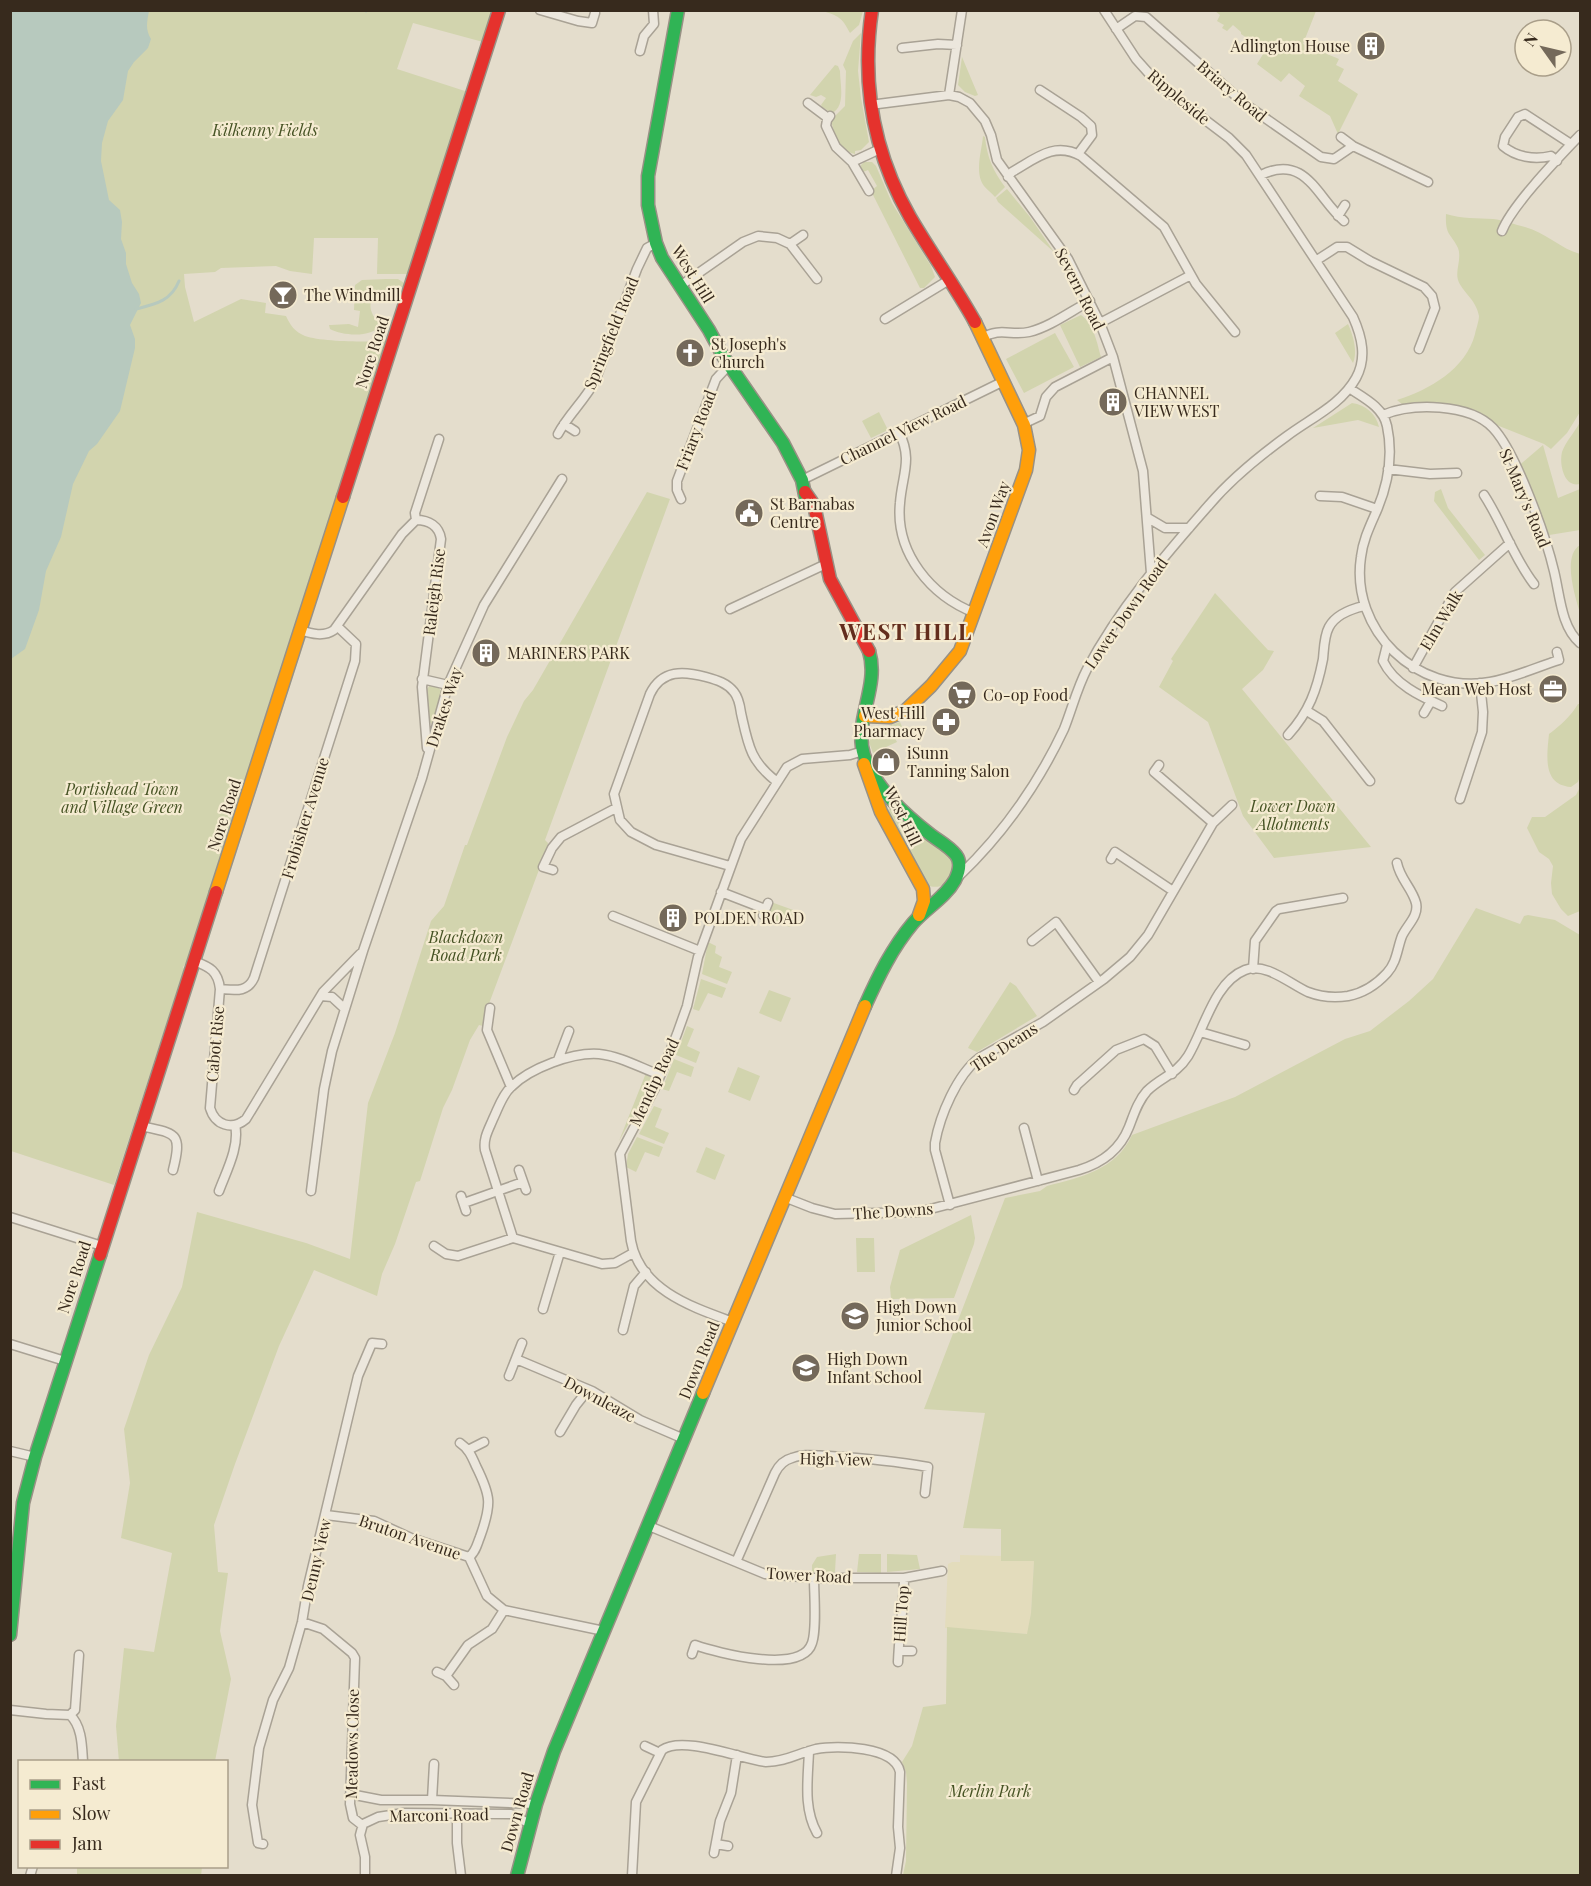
<svg xmlns="http://www.w3.org/2000/svg" width="1591" height="1886" font-family="'Playfair Display',serif">
	<rect width="100%" height="100%" fill="#e4ddcc"/>
	<path fill="#e3dcbc" d="M960,1555L1002,1556V1561H1034L1031,1613L1028,1634L945,1628L948,1564L952,1562H960Z"/>
	<path fill="#d2d4ae" d="M10,11H492L483,42L413,23L397,69L468,92L410,274H377L378,238H314L312,274L290,271L276,266L221,268L215,272L184,274L185,287L194,322L241,299L266,303L265,313L286,316C290,325 295,332 305,336C322,342 368,342 386,341L272,699L269,702L270,704L232,824H229L230,828L186,963L183,967L184,969L114,1185L11,1151Z
		M823,11H863L859,25L850,33C842,17 838,16 823,11Z
		M1215,11H1316L1303,44L1339,59L1336,65L1344,69L1338,81L1358,94L1338,134L1330,116L1299,96L1305,86L1289,73L1281,82L1257,64L1265,51L1248,39L1250,37L1247,38L1241,34V32L1233,25L1227,31L1222,28L1224,25L1217,21L1220,15Z
		M861,33L858,71L861,98L869,142L861,150L855,151V154C840,151 834,134 831,120L845,106L846,71L843,65L853,41Z
		M962,57L978,95L975,96L965,92L958,85Z
		M835,65L838,66L840,71C840,84 846,106 832,113L822,107L821,105L826,98L821,95L816,97L810,95Z
		M983,136L985,137C987,157 993,171 1005,187L995,197C992,193 987,190 984,186C974,173 982,150 983,136Z
		M864,162H872L876,166L892,203L931,266L935,277L924,288H920L872,193V190L877,186L868,170L863,172L861,171V165Z
		M1007,189L1030,217L1054,252L998,202L996,198Z
		M1446,214C1462,219 1477,218 1493,219C1504,220 1515,225 1525,227C1545,232 1561,249 1580,254V412L1567,433L1551,449L1544,444L1444,404L1403,405L1397,400C1429,390 1466,369 1475,334C1476,329 1479,321 1479,316C1476,299 1462,292 1458,280C1455,270 1462,259 1458,248C1451,233 1445,236 1446,214Z
		M386,279H398L404,283L403,287C376,287 358,303 381,325C372,338 343,336 330,329L329,325H331L349,324L358,327L360,311L354,310L355,285L362,280Z
		M1081,315C1094,324 1097,343 1101,357L1080,367L1060,325Z
		M1348,324C1353,335 1358,351 1353,363L1335,333Z
		M1055,333L1074,367L1024,393L1006,359Z
		M1352,403C1366,405 1376,414 1379,427L1358,420L1313,428Z
		M879,412L888,430L871,438L862,421Z
		M1580,422V484C1564,488 1559,464 1562,452C1566,441 1575,432 1580,422Z
		M1543,445L1558,498L1580,489V530L1543,536L1516,468Z
		M1441,489L1448,508L1485,555L1479,560L1434,501L1435,492Z
		M647,492L670,499L545,840L548,843L546,851L484,1017L483,1026L479,1025L470,1040L452,1090L443,1108L420,1181L416,1182L395,1244L382,1274L377,1296L314,1270L279,1346L235,1464L214,1525L218,1572L228,1573L220,1631L231,1679L215,1761L119,1762L116,1726L124,1648L154,1652L172,1553L121,1538L130,1483L124,1429L149,1355L182,1287L197,1212L306,1243L350,1259L368,1103L395,1033L431,921L444,906L465,845H467L507,737L524,701L533,690Z
		M1580,545V613C1575,596 1562,556 1580,545Z
		M1215,593L1268,650L1274,651L1263,670L1242,689L1371,847L1274,858L1243,816L1208,722L1159,687L1173,661L1171,659Z
		M305,639L204,953L203,950L303,640Z
		M430,685L438,687L442,692L433,725L430,722L427,689Z
		M1578,704H1580V776L1578,782L1571,787C1542,785 1547,755 1549,734C1561,725 1570,717 1578,704Z
		M900,722L904,731L894,736L897,742L873,753L869,742L873,731Z
		M1580,787V911L1568,916L1561,909L1552,894L1551,883L1553,866L1549,859L1539,852L1527,828L1532,817H1545L1576,795Z
		M892,807L953,857C960,873 945,893 927,885L892,828L896,825L893,821L891,822L886,811Z
		M771,902L796,911L790,927L765,918Z
		M1476,908L1520,924L1524,916L1528,915L1555,920L1580,935V1875H903L906,1861L907,1783L906,1772L902,1762L912,1746L923,1707L946,1704L947,1627L1027,1634L1031,1613L1034,1561H1001V1529L963,1528L985,1413L924,1409L1005,1198L1040,1191L1047,1186C1081,1177 1116,1170 1132,1135L1235,1097L1345,1039L1370,1031L1409,1001L1433,979Z
		M708,942L716,946L715,953L722,957L719,967L732,972L727,984L702,974Z
		M701,979L726,988L722,998L708,993L699,1011L693,1009Z
		M1010,982L1016,986L1037,1016L977,1052L968,1048L969,1046Z
		M769,990L791,998L781,1022L759,1013Z
		M687,1026L694,1029L687,1046L700,1052L696,1063L676,1055Z
		M674,1059L694,1067L691,1077L677,1072L669,1091L662,1089Z
		M738,1067L760,1076L750,1101L728,1092Z
		M646,1073L651,1078L652,1082L619,1141Z
		M654,1106L662,1109L655,1127L669,1133L664,1144L639,1134Z
		M637,1137L663,1147L659,1157L645,1152L636,1172L626,1167L628,1154Z
		M706,1147L725,1155L715,1180L696,1172Z
		M971,1215L975,1238L974,1244L954,1298L891,1299L890,1287L900,1250Z
		M856,1238H874L875,1272H857Z
		M836,1554L835,1572H812V1565L817,1557Z
		M859,1554H881V1573L857,1572Z
		M887,1554L917,1555L920,1569L887,1572Z
		M77,1867V1866L202,1867L201,1876L77,1875Z"/>
	<path fill="#b7c9be" d="M11,10L149,11C147,22 145,29 151,39L148,48L134,62L128,71L123,100L108,121L102,143L101,161L109,200L120,210L122,222L121,239L126,253V264L132,283L139,294L141,303L130,325L135,339V348L120,411L97,444L89,451L73,484L61,537L46,571L39,610L25,649L11,659Z"/>
	<g fill="none" stroke-linecap="round" stroke-linejoin="round">
		<path stroke="#b7c9be" stroke-width="3" d="M365,10L366,11
			M136,309C156,304 171,301 179,281"/>
		<g stroke="#a9a295" stroke-width="11">
			<path id="street" d="M540,10L578,21L592,23L595,13
				M1116,29L1135,16L1146,17L1245,104L1321,157L1334,159L1353,146
				M902,48L938,44L957,45
				M640,51L644,36L654,24L653,10
				M1040,90L1081,117L1091,126L1092,135L1078,154
				M949,95L962,10
				M808,103L828,118
				M870,105L949,95L959,97L970,103L985,121L991,135L997,160L1068,259L1100,323L1113,357L1143,471L1151,573
				M830,116L827,120L826,126L836,147L852,162L869,191
				M1341,137L1353,146L1428,182
				M1557,161L1551,156C1534,160 1516,157 1503,146L1505,137L1518,117L1525,114L1571,144
				M852,162L880,149
				M1261,175C1306,153 1317,198 1344,221
				M1008,177L1012,172C1035,159 1054,141 1081,156L1164,227L1196,284L1235,332
				M1338,216L1345,205
				M1502,231C1512,205 1560,156 1580,135
				M790,244L803,235
				M1317,260L1337,247H1347L1370,261L1424,287L1432,296L1435,308L1419,349
				M680,286L743,242L758,236L777,238L790,244L817,279
				M885,319L949,280
				M1100,323L1191,275
				M982,338C1000,327 1011,336 1029,332C1050,327 1071,311 1090,301
				M1349,388C1364,398 1383,407 1387,426C1393,454 1388,484 1377,510C1370,526 1363,540 1361,557C1350,630 1417,695 1490,682C1513,678 1537,667 1559,660L1557,652
				M1383,415C1412,403 1469,403 1493,428C1516,452 1546,537 1554,571C1560,595 1561,627 1580,643
				M564,424L575,431
				M1023,424L1040,416L1046,397L1055,387L1113,357
				M899,432C913,460 902,475 900,503C895,553 931,596 975,613
				M558,434C568,415 585,400 595,381L637,269L647,248L656,243
				M1388,469L1430,474L1457,473
				M802,480L1004,381
				M1484,495C1503,524 1513,557 1534,584
				M1320,496L1342,497L1377,509
				M681,499L677,490V481L716,379L729,365
				M1148,518L1165,528H1189
				M416,520C429,520 439,526 441,539L422,687L427,748
				M730,609L826,564
				M300,630C312,634 324,637 334,630L402,534L416,520L415,513L439,439
				M1387,645L1383,661C1394,684 1420,696 1442,706
				M1413,668L1455,592L1510,543
				M422,679L448,685
				M1307,711L1323,721L1370,781
				M1424,713L1431,701
				M1288,735C1309,712 1317,690 1323,659C1324,649 1324,636 1329,627C1336,614 1351,609 1364,606
				M1460,799L1482,732L1483,712L1480,683
				M1213,823L1232,805
				M1111,859L1115,852L1173,891
				M730,866L656,845L631,832L620,820L614,794L650,694C662,669 684,671 706,677C717,680 727,683 734,692C739,698 740,706 741,713C748,744 750,761 776,781
				M553,870L543,867L552,848L561,837L616,808
				M959,876C1003,834 1038,784 1064,729C1072,709 1077,688 1087,669C1119,609 1164,556 1209,505C1232,478 1258,457 1287,436C1311,418 1341,405 1356,378C1367,358 1362,337 1353,317L1246,155L1229,138L1171,94L1153,78L1136,59L1104,10
				M721,892L765,909
				M763,915L768,903
				M613,916L700,951
				M1032,941L1056,922L1099,982
				M194,961C210,967 218,971 220,989L210,1108C215,1125 232,1131 246,1119L323,992L360,954
				M1253,969L1255,941L1276,911L1279,909L1343,898
				M220,989C235,990 247,993 254,978L355,661L356,644L338,627
				M321,996L332,997L345,1009
				M490,1008L487,1030L511,1087
				M1200,1032L1245,1045
				M558,1060L569,1031
				M1074,1090L1077,1085L1116,1050L1144,1039L1155,1046L1172,1074
				M141,1126C175,1134 183,1131 173,1170
				M1024,1128L1038,1181
				M519,1170L526,1190
				M219,1191C226,1172 240,1146 235,1125
				M311,1191L324,1089L332,1051L363,951L422,778L448,685L484,605L562,479
				M461,1196L466,1211
				M784,1197L812,1208L835,1214L919,1212L1079,1170C1102,1163 1120,1150 1129,1127C1134,1114 1138,1101 1147,1091C1161,1077 1176,1075 1188,1056C1204,1030 1214,982 1245,970C1266,962 1290,984 1308,992C1321,997 1334,998 1348,996C1364,993 1376,985 1387,973C1397,962 1397,949 1402,936C1407,925 1419,916 1416,903C1412,888 1400,879 1397,863
				M464,1203L523,1182
				M950,1205L935,1150V1143C940,1115 957,1075 979,1058L1043,1022L1104,979L1130,957L1148,935L1213,823L1154,772L1159,765
				M10,1217L102,1246
				M434,1246L446,1254L458,1256L513,1238
				M633,1253L615,1263L602,1264L513,1238L485,1150C483,1138 489,1129 493,1119C498,1109 502,1095 511,1087C530,1068 573,1052 599,1054C620,1056 641,1068 660,1075
				M543,1309L560,1252
				M733,1322C692,1307 640,1290 631,1241L620,1154L656,1086L677,1034L687,1006L698,957L741,839L787,767L802,759L850,755L863,751
				M623,1330L634,1286L646,1272
				M10,1344L65,1361
				M516,1359L592,1391L640,1420L684,1439
				M509,1376L522,1343
				M560,1432L576,1405L588,1390
				M460,1443C469,1449 472,1457 476,1466C491,1496 492,1504 480,1537C477,1544 476,1552 469,1557
				M468,1450L484,1442
				M10,1451L35,1457
				M326,1515L374,1521L411,1538L469,1557L487,1596L504,1610L604,1631
				M649,1526L765,1574L814,1578H904L942,1571
				M736,1562L775,1473C779,1465 784,1460 792,1458C804,1453 817,1456 829,1456C863,1458 895,1461 928,1467L925,1493
				M302,1622L323,1629L352,1653L355,1658L350,1804L353,1818L362,1825
				M899,1651H912
				M692,1654L695,1645C718,1653 802,1675 812,1643C817,1629 814,1595 814,1578
				M79,1655L75,1710L70,1715C82,1726 82,1746 83,1762
				M898,1662C899,1633 904,1606 904,1578
				M437,1672L446,1676L454,1685
				M446,1676L468,1645L492,1629L504,1610
				M10,1710L46,1714L70,1715
				M645,1746L660,1753
				M809,1751C808,1779 803,1808 817,1833
				M350,1794L381,1800H432L536,1804
				M432,1800L434,1764
				M457,1814V1843L461,1876
				M263,1844L258,1843L252,1805L259,1748L273,1700L289,1668L302,1622L308,1586L358,1376L372,1343L382,1344
				M716,1844L728,1846
				M714,1853L720,1821L731,1793L737,1755
				M30,1876L33,1866
				M365,1876V1857L360,1835L363,1824L378,1817L404,1813L511,1814L530,1824
				M632,1876L636,1802L662,1750C683,1735 741,1759 766,1762C785,1762 799,1753 816,1749C837,1745 895,1746 900,1772L898,1827L900,1848L896,1876"/>
		</g>
		<g stroke="#989185" stroke-width="15">
			<path id="fast" d="M678,10L648,176V205L656,243L662,258L709,330L723,356L783,443L802,480L806,500
				M865,1006C878,977 892,948 913,923C926,908 945,898 955,880C959,872 962,863 956,855C949,846 939,841 931,835C904,814 875,788 864,755C853,721 880,687 869,651
				M10,1635L23,1503L35,1457L100,1255
				M517,1876L536,1804L554,1751L703,1393"/>
		</g>
		<g stroke="#989185" stroke-width="15">
			<path id="slow" d="M865,716L890,717L905,711L931,686L960,651L1026,470L1029,450L1024,425L975,322
				M864,764L881,812L923,889L924,901L919,915
				M216,892L343,497
				M703,1393L865,1006"/>
		</g>
		<g stroke="#989185" stroke-width="15">
			<path id="jam" d="M872,10C861,83 873,152 910,217C931,253 955,286 975,322
				M805,492L814,505L830,579L869,651
				M343,497L499,10
				M100,1255L216,892"/>
		</g>
		<use href="#street" stroke="#ece7dd" stroke-width="8"/>
		<use href="#fast" stroke="#30b455" stroke-width="12"/>
		<use href="#slow" stroke="#ff9f0a" stroke-width="12"/>
		<use href="#jam" stroke="#e5322d" stroke-width="12"/>
	</g>
	<defs>
		<g id="building-disc" transform="scale(1.5)"><circle r="9.5" fill="#74695a" stroke="#f5ebd1"/><path d="M-4-6H4V6H1V3H-1V6H-4ZM-2.5-4.3h1.7v1.8h-1.7ZM.8-4.3h1.7v1.8H.8ZM-2.5-1h1.7V.8h-1.7ZM.8-1h1.7V.8H.8Z" fill="#fff"/></g>
		<g id="bar-disc" transform="scale(1.5)"><circle r="9.5" fill="#74695a" stroke="#f5ebd1"/><path d="M-6-5H6L.8 .8V4.5H3.5V6h-7V4.5H-.8V.8Z" fill="#fff"/></g>
		<g id="church-disc" transform="scale(1.5)"><circle r="9.5" fill="#74695a" stroke="#f5ebd1"/><path d="M-1.2-6h2.4v3.5h3.3v2.4h-3.3V6h-2.4V-.1h-3.3v-2.4h3.3Z" fill="#fff"/></g>
		<g id="civic-disc" transform="scale(1.5)"><circle r="9.5" fill="#74695a" stroke="#f5ebd1"/><path d="M-.6-6.5H3V-4.5H.6V-3L4-1V1h2V6H-6V1h2V-1L-.6-3ZM-1.2 2.5V6h2.4V2.5Z" fill="#fff"/></g>
		<g id="office-disc" transform="scale(1.5)"><circle r="9.5" fill="#74695a" stroke="#f5ebd1"/><path d="M-6-3h4V-5.5h4V-3h4V5H-6ZM-1-4.5V-3h2v-1.5ZM-6 0V1H6V0Z" fill="#fff"/></g>
		<g id="supermarket-disc" transform="scale(1.5)"><circle r="9.5" fill="#74695a" stroke="#f5ebd1"/><path d="M-6-5.5h2.5l.6 2H6L4.5 2H-2.5L-4.4-4H-6ZM-1.5 3.2a1.3 1.3 0 1 0 .1 0ZM3 3.2a1.3 1.3 0 1 0 .1 0Z" fill="#fff"/></g>
		<g id="pharmacy-disc" transform="scale(1.5)"><circle r="9.5" fill="#74695a" stroke="#f5ebd1"/><path d="M-2-6h4v4h4v4h-4v4h-4v-4h-4v-4h4Z" fill="#fff"/></g>
		<g id="shop-disc" transform="scale(1.5)"><circle r="9.5" fill="#74695a" stroke="#f5ebd1"/><path d="M-5-2.5h2.3a2.7 3.5 0 0 1 5.4 0H5L5.5 6h-11ZM-1.5-2.5h3a1.5 2.3 0 0 0-3 0Z" fill="#fff"/></g>
		<g id="school-disc" transform="scale(1.5)"><circle r="9.5" fill="#74695a" stroke="#f5ebd1"/><path d="M0-5L7-2L0 1L-7-2ZM-4 1L0 2.5L4 1V4Q0 6-4 4Z" fill="#fff"/></g>
	</defs>
	<g fill-rule="evenodd">
		<use href="#building-disc" x="1371" y="46"/>
		<use href="#bar-disc" x="283" y="295"/>
		<use href="#church-disc" x="690" y="353"/>
		<use href="#building-disc" x="1113" y="402"/>
		<use href="#civic-disc" x="749" y="513"/>
		<use href="#building-disc" x="486" y="653"/>
		<use href="#office-disc" x="1553" y="689"/>
		<use href="#supermarket-disc" x="962" y="695"/>
		<use href="#pharmacy-disc" x="946" y="722"/>
		<use href="#shop-disc" x="886" y="762"/>
		<use href="#building-disc" x="673" y="918"/>
		<use href="#school-disc" x="855" y="1316"/>
		<use href="#school-disc" x="806" y="1368"/>
	</g>
	<g text-anchor="middle" stroke-width="4.5" stroke-linejoin="round" paint-order="stroke">
		<g font-size="16" fill="#372a1d" stroke="#f5ebd1" text-anchor="start">
			<text x="1350" y="52" text-anchor="end">Adlington House</text>
			<text x="304" y="301">The Windmill</text>
			<text x="711" y="350">St Joseph's<tspan x="711" dy="18">Church</tspan></text>
			<text x="1134" y="399">CHANNEL<tspan x="1134" dy="18">VIEW WEST</tspan></text>
			<text x="770" y="510">St Barnabas<tspan x="770" dy="18">Centre</tspan></text>
			<text x="507" y="659">MARINERS PARK</text>
			<text x="1532" y="695" text-anchor="end">Mean Web Host</text>
			<text x="983" y="701">Co-op Food</text>
			<text x="925" y="719" text-anchor="end">West Hill<tspan x="925" dy="18">Pharmacy</tspan></text>
			<text x="907" y="759">iSunn<tspan x="907" dy="18">Tanning Salon</tspan></text>
			<text x="694" y="924">POLDEN ROAD</text>
			<text x="876" y="1313">High Down<tspan x="876" dy="18">Junior School</tspan></text>
			<text x="827" y="1365">High Down<tspan x="827" dy="18">Infant School</tspan></text>
		</g>
		<g font-size="16" fill="#372a1d" stroke="#f5ebd1">
			<text transform="translate(1232 91) rotate(40)" y="6">Briary Road</text>
			<text transform="translate(1179 97) rotate(40)" y="6">Rippleside</text>
			<text transform="translate(693 274) rotate(58)" y="6">West Hill</text>
			<text transform="translate(1080 289) rotate(63)" y="6">Severn Road</text>
			<text transform="translate(611 333) rotate(-68)" y="6">Springfield Road</text>
			<text transform="translate(372 352) rotate(-72)" y="6">Nore Road</text>
			<text transform="translate(696 430) rotate(-69)" y="6">Friary Road</text>
			<text transform="translate(903 430) rotate(-26)" y="6">Channel View Road</text>
			<text transform="translate(1525 498) rotate(67)" y="6">St Mary's Road</text>
			<text transform="translate(993 514) rotate(-70)" y="6">Avon Way</text>
			<text transform="translate(434 592) rotate(-83)" y="6">Raleigh Rise</text>
			<text transform="translate(1126 613) rotate(-55)" y="6">Lower Down Road</text>
			<text transform="translate(1441 620) rotate(-59)" y="6">Elm Walk</text>
			<text transform="translate(444 707) rotate(-72)" y="6">Drakes Way</text>
			<text transform="translate(224 815) rotate(-72)" y="6">Nore Road</text>
			<text transform="translate(903 816) rotate(64)" y="6">West Hill</text>
			<text transform="translate(305 818) rotate(-73)" y="6">Frobisher Avenue</text>
			<text transform="translate(215 1044) rotate(-85)" y="6">Cabot Rise</text>
			<text transform="translate(1004 1047) rotate(-33)" y="6">The Deans</text>
			<text transform="translate(654 1082) rotate(-65)" y="6">Mendip Road</text>
			<text transform="translate(893 1211) rotate(-4)" y="6">The Downs</text>
			<text transform="translate(74 1277) rotate(-72)" y="6">Nore Road</text>
			<text transform="translate(699 1360) rotate(-68)" y="6">Down Road</text>
			<text transform="translate(600 1399) rotate(28)" y="6">Downleaze</text>
			<text transform="translate(836 1459) rotate(1)" y="6">High View</text>
			<text transform="translate(410 1537) rotate(19)" y="6">Bruton Avenue</text>
			<text transform="translate(316 1560) rotate(-77)" y="6">Denny View</text>
			<text transform="translate(809 1575) rotate(3)" y="6">Tower Road</text>
			<text transform="translate(901 1614) rotate(-86)" y="6">Hill Top</text>
			<text transform="translate(352 1744) rotate(-89)" y="6">Meadows Close</text>
			<text transform="translate(517 1812) rotate(-74)" y="6">Down Road</text>
			<text transform="translate(439 1815) rotate(-1)" y="6">Marconi Road</text>
		</g>
		<g font-size="16" font-style="italic" fill="#465324" stroke="#f5ebd1">
			<text x="265" y="136">Kilkenny Fields</text>
			<text x="122" y="795">Portishead Town<tspan x="122" dy="18">and Village Green</tspan></text>
			<text x="1293" y="812">Lower Down<tspan x="1293" dy="18">Allotments</tspan></text>
			<text x="466" y="943">Blackdown<tspan x="466" dy="18">Road Park</tspan></text>
			<text x="990" y="1797">Merlin Park</text>
		</g>
		<g font-size="22" font-weight="bold" letter-spacing="1.5" fill="#632d1d" stroke="#f5ebd1">
			<text x="906" y="640">WEST HILL</text>
		</g>
	</g>
	<rect width="1591" height="1886" fill="none" stroke="#372a1d" stroke-width="24"/>
	<rect x="18" y="1760" width="210" height="108" fill="#f5ebd1" stroke="#a99e89" stroke-width="1.5"/>
	<rect x="30" y="1780" width="30" height="9" fill="#30b455" stroke="#a99e89" stroke-width="1.5"/>
	<text x="72" y="1790" font-size="18" fill="#372a1d">Fast</text>
	<rect x="30" y="1810" width="30" height="9" fill="#ff9f0a" stroke="#a99e89" stroke-width="1.5"/>
	<text x="72" y="1820" font-size="18" fill="#372a1d">Slow</text>
	<rect x="30" y="1840" width="30" height="9" fill="#e5322d" stroke="#a99e89" stroke-width="1.5"/>
	<text x="72" y="1850" font-size="18" fill="#372a1d">Jam</text>
	<g transform="translate(1543 48) rotate(304)"><circle r="28" fill="#f5ebd1" stroke="#a99e89" stroke-width="1.5"/>
	<path d="M0-4.5L10 22L0 15L-10 22Z" fill="#74695a"/>
	<text y="-9" font-size="16" font-weight="bold" text-anchor="middle" fill="#372a1d">N</text>
	</g>
</svg>
